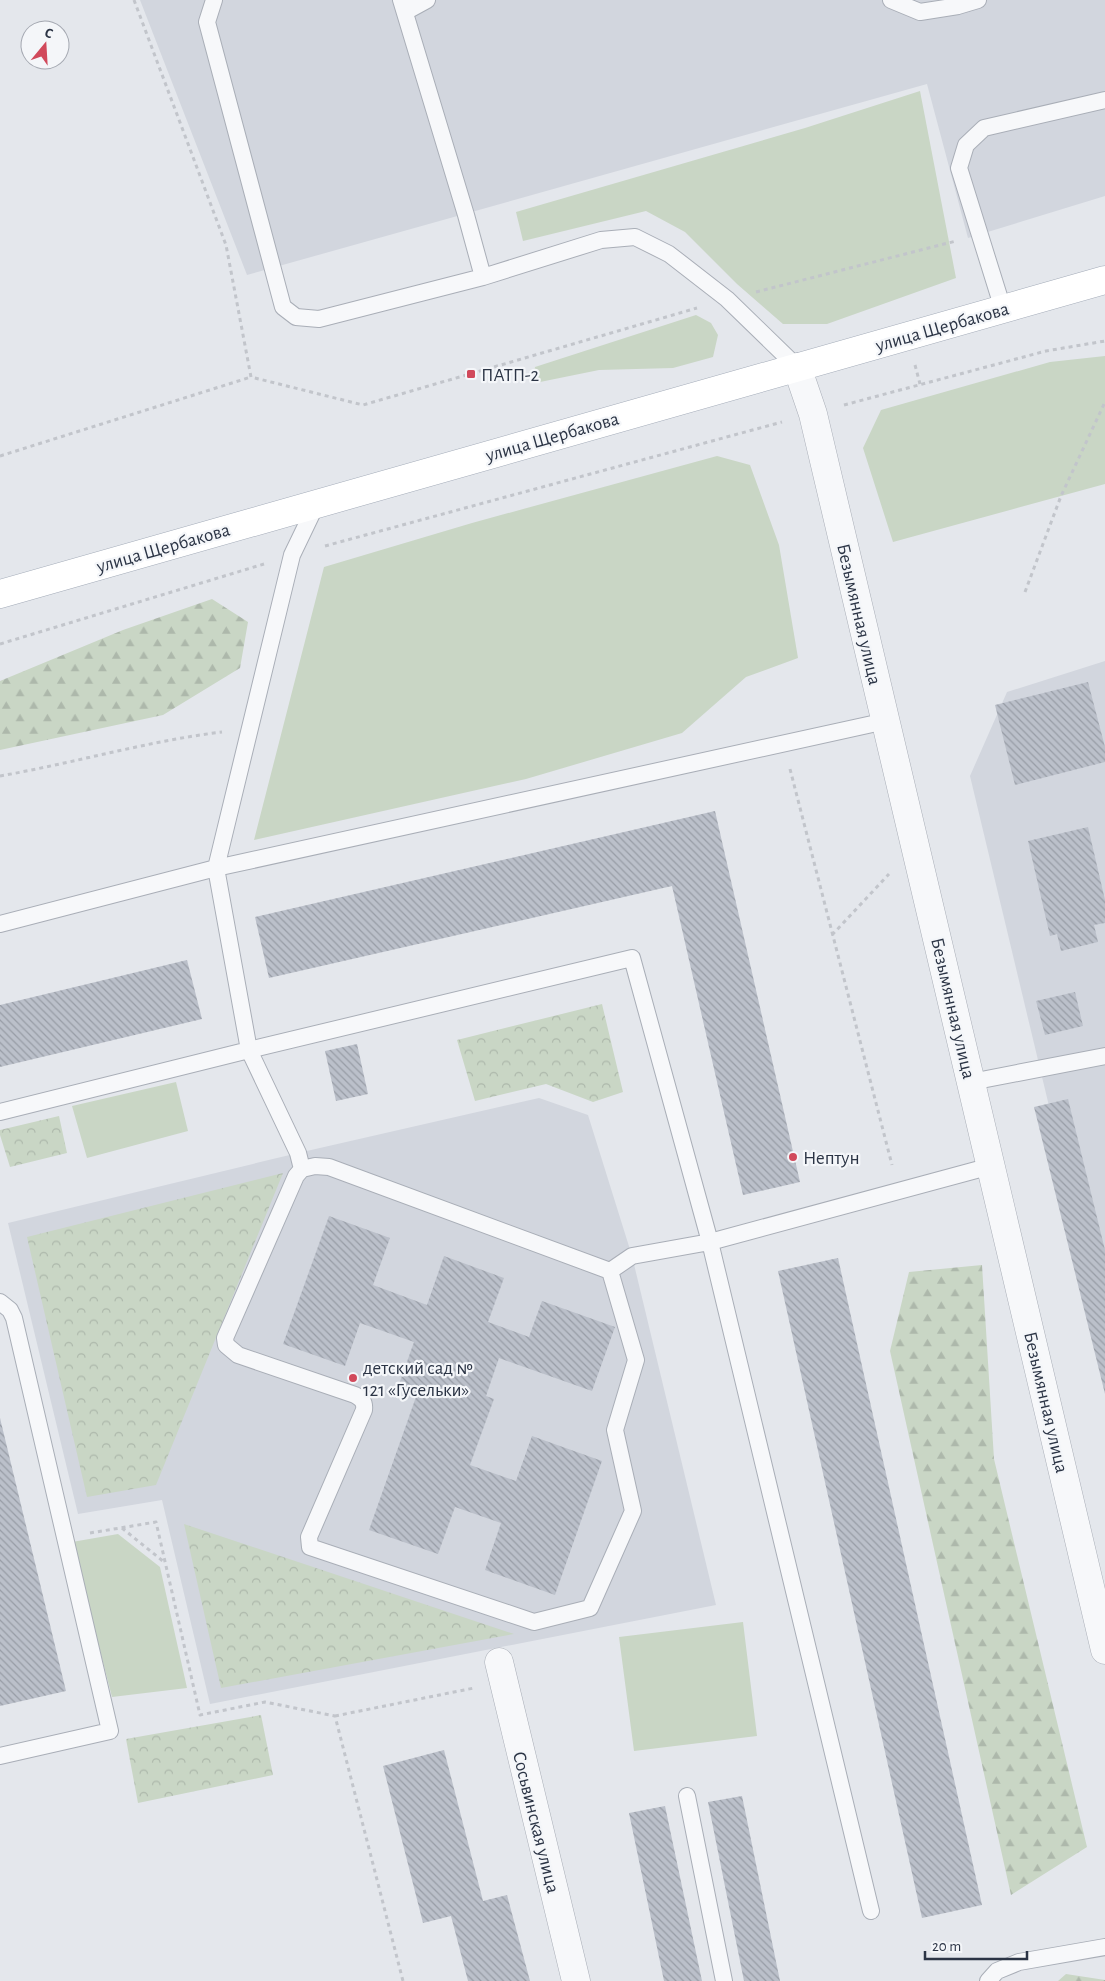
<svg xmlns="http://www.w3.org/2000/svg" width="1105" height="1981" font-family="'Alegreya Sans',sans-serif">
	<defs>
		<pattern id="forest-firs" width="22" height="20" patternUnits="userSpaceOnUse" patternTransform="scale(1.25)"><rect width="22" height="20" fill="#c9d6c5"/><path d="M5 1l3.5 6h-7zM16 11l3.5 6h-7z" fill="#adb8ab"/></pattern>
		<pattern id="park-crowns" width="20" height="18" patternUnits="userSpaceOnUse" patternTransform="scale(1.25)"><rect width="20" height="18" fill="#c9d6c5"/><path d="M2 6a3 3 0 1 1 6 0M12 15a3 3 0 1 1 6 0" fill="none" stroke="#adb8ab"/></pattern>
		<pattern id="building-back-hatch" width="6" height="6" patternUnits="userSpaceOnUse" patternTransform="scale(1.25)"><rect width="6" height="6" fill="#bbc0ca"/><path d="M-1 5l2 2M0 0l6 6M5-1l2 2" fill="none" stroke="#989da6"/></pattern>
	</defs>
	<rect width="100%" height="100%" fill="#e4e7ec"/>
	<path fill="#d2d6de" d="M140,0H1105V196L968,238L927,84L247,275Z
		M1105,661V1340L970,776L1007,692Z
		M539,1098L588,1115L632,1256L716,1605L210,1704L162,1500L78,1514L8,1223L298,1153Z"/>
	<path fill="#c9d6c5" d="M920,91L956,278L827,324H783L737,284L685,232L646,211L523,241L516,212L805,128Z
		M696,315L711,323L718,335L713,357L673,368L599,370L540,382L533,378L535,367Z
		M1105,356V484L893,542L863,448L881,410L1050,362Z
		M717,456L750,465L779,545L798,658L746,677L682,733L526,779L254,840L324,567L472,523Z
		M176,1082L188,1131L87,1158L72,1106Z
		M118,1534L160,1567L187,1688L112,1697L72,1542Z
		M743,1622L757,1736L634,1751L619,1637Z"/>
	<path fill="url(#forest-firs)" d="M212,599L248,622L240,668L163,715L0,750V681L123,630Z
		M982,1265L994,1459L1087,1847L1011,1895L890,1351L909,1272Z
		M1066,1974L1105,1980V1981H1058Z"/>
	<path fill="url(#park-crowns)" d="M602,1004L623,1092L593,1102L546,1084L475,1101L457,1040Z
		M59,1116L67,1153L10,1167L0,1135V1130Z
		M283,1173L156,1485L87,1497L27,1237Z
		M184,1524L514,1634L221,1688Z
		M261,1715L273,1775L138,1803L126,1739Z"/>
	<path fill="url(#building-back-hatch)" d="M1088,682L1105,747V762L1015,785L995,705Z
		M715,811L800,1182L743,1195L672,886L269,978L255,917Z
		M1088,827L1105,900V923L1094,925L1098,942L1061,951L1057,934L1050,936L1028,841Z
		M187,960L202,1019L0,1067V1005Z
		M1075,992L1083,1026L1045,1035L1036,1001Z
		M357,1044L368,1094L336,1101L325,1051Z
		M1068,1099L1105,1250V1394L1034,1107Z
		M329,1216L390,1238L373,1285L427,1305L444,1256L504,1278L488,1322L529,1337L542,1301L615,1327L592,1391L499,1358L486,1396L494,1399L470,1465L516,1481L532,1436L602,1461L555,1595L485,1570L501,1523L455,1507L438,1554L369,1530L417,1394L398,1387L414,1342L360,1323L345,1366L283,1344Z
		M838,1258L982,1905L922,1918L778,1271Z
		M0,1418L66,1691L0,1706Z
		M444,1750L483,1901L507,1895L530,1981H468L451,1916L423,1923L383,1766Z
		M742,1796L780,1981H744L708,1802Z
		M665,1806L702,1981H664L629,1813Z"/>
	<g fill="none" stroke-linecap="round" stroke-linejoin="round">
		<g stroke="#a9aeb7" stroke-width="18">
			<path id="service" d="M214,0L207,22L283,307L296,317L319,319L483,277L601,240L635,237L669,254L727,299L797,367
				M401,0L466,215L483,277
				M891,0L920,12L958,6L978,0
				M405,12L427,0
				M1003,309L959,168L966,145L984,128L1105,100
				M0,924L216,868L886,721
				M971,1082L1105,1056
				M0,1112L249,1050L632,958L710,1242L632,1256L610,1271
				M315,1166L329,1167L610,1271L636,1360L615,1430L633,1511L590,1608L534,1622L310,1547L309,1537L364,1410C365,1402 362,1399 355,1395L238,1355L226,1345L225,1338L296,1176L302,1169Z
				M302,1169L298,1153L249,1050L216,868L292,555L317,503
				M0,1302L10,1310L14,1318L110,1731L0,1756
				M687,1796L724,1981
				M871,1911L710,1242L991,1166
				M988,1981L997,1971L1019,1962L1105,1947"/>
		</g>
		<g stroke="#a9aeb7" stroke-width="29">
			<path id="minor" d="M797,367L813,414L1105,1650
				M499,1662L576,1981"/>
		</g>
		<g stroke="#a3abb8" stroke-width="29">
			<path id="primary" d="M0,594L1105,280"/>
		</g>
		<path stroke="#c2c5cb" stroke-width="3" stroke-dasharray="4 4" stroke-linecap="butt" d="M134,0L226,245L251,377L363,405L697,308
			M756,292L956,241
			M915,365L920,384
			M844,405L1046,351L1105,341
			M0,456L251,377
			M325,546L782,422
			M1025,592L1061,496L1105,402
			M0,644L264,564
			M790,769L892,1165
			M0,776C74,763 148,741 222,732
			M832,935L889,874
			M122,1528L164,1562
			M90,1533L156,1522L200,1715L265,1702L335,1716L403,1981
			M335,1716L474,1688"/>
		<use href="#service" stroke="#f7f8fa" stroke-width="16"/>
		<use href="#minor" stroke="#f7f8fa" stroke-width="28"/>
		<use href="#primary" stroke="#fff" stroke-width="28"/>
	</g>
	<g fill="#d1495b" stroke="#f4f6f9" stroke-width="2">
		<rect x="466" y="369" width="10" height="10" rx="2.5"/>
		<circle cx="793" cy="1157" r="5"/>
		<circle cx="353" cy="1378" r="5"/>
	</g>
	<g text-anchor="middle" stroke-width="4.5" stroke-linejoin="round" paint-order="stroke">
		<g font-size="19" fill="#2b3445" stroke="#f4f6f9">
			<text transform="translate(942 326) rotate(-16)" y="7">улица Щербакова</text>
			<text transform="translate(552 436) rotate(-16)" y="7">улица Щербакова</text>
			<text transform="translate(163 547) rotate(-16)" y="7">улица Щербакова</text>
			<text transform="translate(860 614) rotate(77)" y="7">Безымянная улица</text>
			<text transform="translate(954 1008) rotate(77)" y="7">Безымянная улица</text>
			<text transform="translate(1047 1402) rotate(77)" y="7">Безымянная улица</text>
			<text transform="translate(537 1822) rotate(76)" y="7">Сосьвинская улица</text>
		</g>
		<g font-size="19" fill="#2b3445" stroke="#f4f6f9" text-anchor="start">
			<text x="481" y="381">ПАТП-2</text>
			<text x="803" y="1164">Нептун</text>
			<text x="363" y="1374">детский сад №<tspan x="363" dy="22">121 «Гусельки»</tspan></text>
		</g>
	</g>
	<g transform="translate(45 45) rotate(18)"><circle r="24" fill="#f4f6f9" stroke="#a4a8b1"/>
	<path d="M0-4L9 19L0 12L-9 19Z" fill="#d1495b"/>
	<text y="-8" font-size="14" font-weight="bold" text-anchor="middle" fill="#2b3445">С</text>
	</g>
	<path d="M925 1951v8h102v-8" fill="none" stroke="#2b3445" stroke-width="2.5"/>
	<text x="932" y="1951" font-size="15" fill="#2b3445" stroke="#f4f6f9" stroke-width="4" paint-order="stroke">20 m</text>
</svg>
